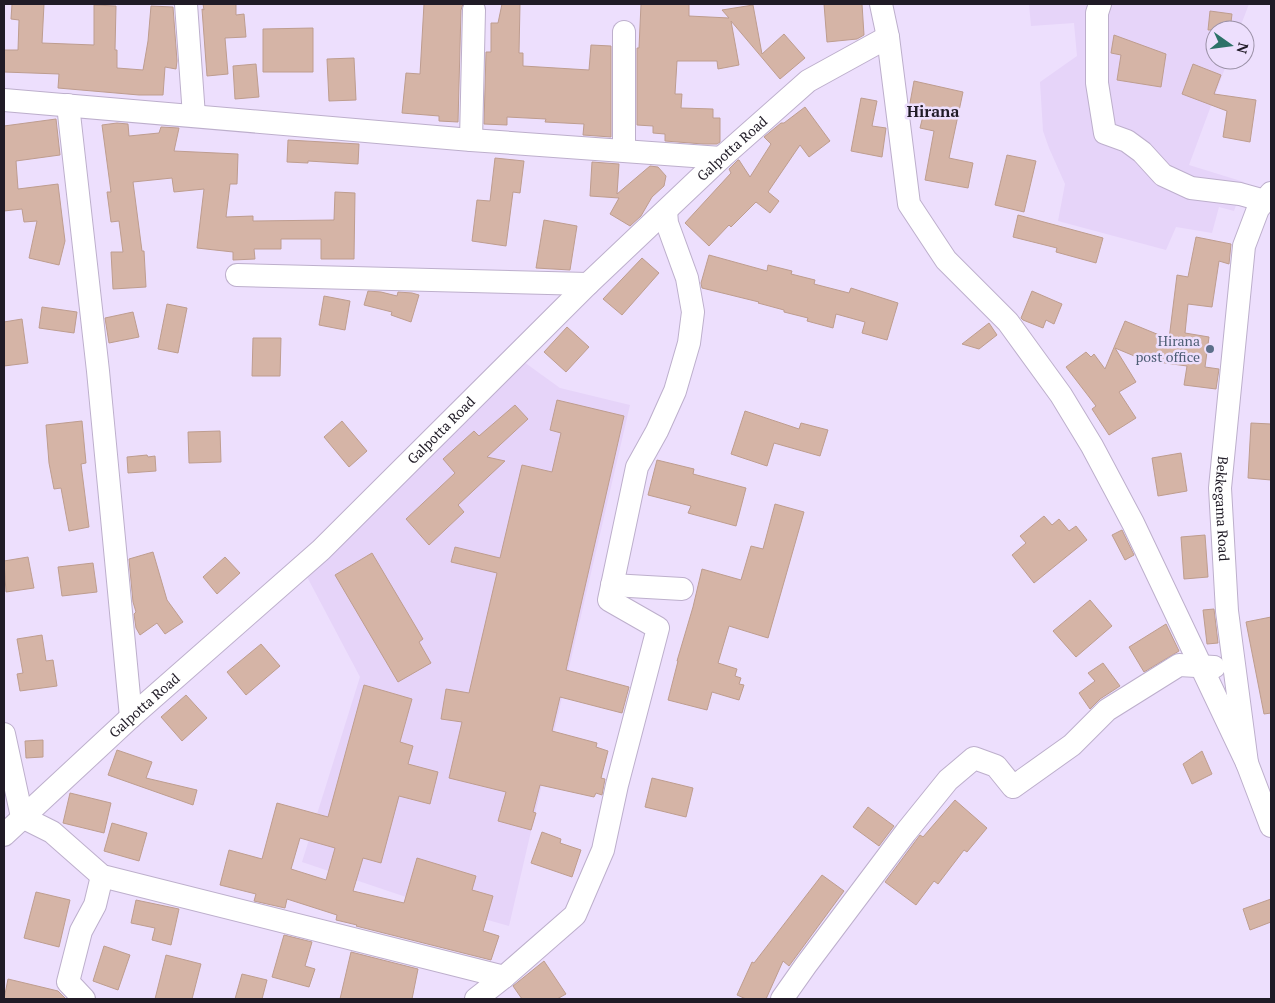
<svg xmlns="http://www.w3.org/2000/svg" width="1275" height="1003" font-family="'PT Serif',serif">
	<rect width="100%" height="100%" fill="#eddffd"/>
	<path fill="#e6d4f9" d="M1029,4H1249L1239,30H1215V60H1228L1189,165L1244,182L1234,211L1219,207L1212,233L1176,227L1166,250L1058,221L1065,184L1049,148L1043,131L1040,82L1077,56L1074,23L1031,26Z
		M524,362L560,388L630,405L509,926L403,896L302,862L360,677L305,573Z"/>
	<path fill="#d5b4a6" stroke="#be9d8f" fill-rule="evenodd" d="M12,4H44L42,43L94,45V5L116,6L115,50H117V68L143,70L148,41L151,6L173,7L177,61L176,69L165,67L163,95H139L58,88L59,74L4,72V50H18L19,20L11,19Z
		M203,4H236V15L244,14L246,37L225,38L228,74L207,76L202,9L204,10Z
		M424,4H463L461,10L458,122L439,121V116L402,113L406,73L420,74Z
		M502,4H520L519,53H523V66L589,70L591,45L611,46V137L583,135L584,124L545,122L546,119L507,117V125L484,124L486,52H491V23H498Z
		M641,4H689V16L729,18L722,10L753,5L762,54L784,34L805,58L780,79L731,21L739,65L718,69L717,61H677L675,94H682L681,108L713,109V118H720V142L717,144H703L665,141V134L653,133V126L637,125V48H639Z
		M824,4H862L864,35L857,39L827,42Z
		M1210,11L1232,14L1230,30H1208Z
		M313,28V72H263V29Z
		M1114,35L1166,54L1161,87L1117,80L1121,55L1111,53Z
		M354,58L356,100L329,101L327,59Z
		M256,64L259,97L235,99L233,66Z
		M1193,64L1221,75L1214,94L1256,100L1250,142L1223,137L1227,111L1182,94Z
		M914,81L963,92L949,158L973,163L968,188L925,180L934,131L920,128L924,112L910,109V103Z
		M861,98L877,101L872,126L886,128L882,157L851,151Z
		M805,107L830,141L809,157L800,145L768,192L779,201L770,213L756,202L731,227L729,225L709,246L685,223L731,173L729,169L738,160H739L750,177L771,144L764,137L781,123H784Z
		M56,119L60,155L16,161L18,189L58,184L65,241L59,265L29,258L37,221L24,222L22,209L4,211V126Z
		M117,123L128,124L129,136L159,133L161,127L179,128L174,151L238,154L237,184H230L226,217L253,216V221L334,220L335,192L355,193L354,259H321V239H281V249H254L255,259L233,260V252L197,248L204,189L174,192L172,178L133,182L142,251H144L146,287L113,289L111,252H123L119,221L111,222L107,192H111L102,125Z
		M288,140L359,144L358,164L308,161V163L287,162Z
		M1007,155L1036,161L1024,212L995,205Z
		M495,158L524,161L520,193L513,192L506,246L472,241L477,200L490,201Z
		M592,162L619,164L617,194L650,166L658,167L666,176L664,186L652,197L641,216L630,226L610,214L619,198L590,196Z
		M1018,215L1103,238L1096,263L1056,252L1057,248L1013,237Z
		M544,220L577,226L570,270L536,268Z
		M1196,237L1231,244L1229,264L1219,261L1212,307L1188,304L1185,333L1209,337L1205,367L1219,369L1216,389L1184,385L1187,366L1144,360L1115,348L1136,382L1119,392L1136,418L1109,435L1092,409L1096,406L1066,367L1086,352L1091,357L1094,354L1105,369L1125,321L1169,339L1177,275L1188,277Z
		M709,255L767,271L768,265L792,271L791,274L815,280L814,284L849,293L851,288L898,303L887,340L862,333L865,322L836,314L833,328L807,321L808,318L784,312V310L758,303L759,302L702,288L701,283Z
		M642,258L659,273L622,315L603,299Z
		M368,291L381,292L397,296L398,292L412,293L419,295L411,322L391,315L392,312L364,305Z
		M1032,291L1062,304L1054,324L1046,320L1043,328L1023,320L1021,318Z
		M324,296L350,301L345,330L319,325Z
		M167,304L187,308L178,353L158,349Z
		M42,307L77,312L74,333L39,328Z
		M133,312L139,337L109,343L105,318Z
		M22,319L28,363L4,366V322Z
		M989,323L997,335L979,349L962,344Z
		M567,327L589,347L566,372L544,352Z
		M253,338H281L280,376H252Z
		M557,400L624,416L566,670L629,687L622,713L560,697L552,731L597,743L596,747L608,751L601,778L605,779L602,795L596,793L594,797L540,785L533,812L536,813L531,830L498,821L506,792L449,778L462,722L441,719L446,689L469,693L497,573L451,562L455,547L500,558L522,465L552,472L561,433L550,430Z
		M515,405L528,419L487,457L505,461L458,505L464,512L429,545L406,519L455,473L443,459L474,431L479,436Z
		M745,411L799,429L801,423L828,430L820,456L774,443L767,466L731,454Z
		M82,421L86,463L81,464L89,527L69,531L61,488L54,489L49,463L46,425Z
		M342,421L367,451L349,467L324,437Z
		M1251,423L1271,424V480L1248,478Z
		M220,431L221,462L189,463L188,432Z
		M1181,453L1187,491L1158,496L1152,458Z
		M147,455L148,457L155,456L156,471L128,473L127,457Z
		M657,460L694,469L693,474L746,488L736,526L688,513L691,506L648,495Z
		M775,504L804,512L768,638L729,626L718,663L737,669L735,676L741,678L739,684L744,685L739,700L712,692L707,710L668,700L678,661H677L693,607L702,569L741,580L751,546L763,549Z
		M1044,516L1052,525L1059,519L1069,531L1076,526L1087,540L1034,583L1012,555L1026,543L1020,536Z
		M1122,530L1134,555L1125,560L1112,535Z
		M1205,535L1208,577L1184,579L1181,537Z
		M153,552L167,600L183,622L165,634L157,623L140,635L136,628L134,614L136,612L133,602L129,559Z
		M372,553L423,639L419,642L431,663L398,682L335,575Z
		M28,557L34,588L6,592L4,561Z
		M225,557L240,573L217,594L203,577Z
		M93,563L97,592L62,596L58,567Z
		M1090,600L1112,626L1076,657L1053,631Z
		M1214,609L1218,643L1207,644L1203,610Z
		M1271,617V713L1264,714L1246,622Z
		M1166,624L1179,651L1144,672L1129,647Z
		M42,635L46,661L53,660L57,686L20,691L17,674L23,673L17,639Z
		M261,644L280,666L246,695L227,672Z
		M1103,663L1120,686L1100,699L1090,709L1079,693L1095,681L1088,673Z
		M364,685L412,699L400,742L413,746L408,764L438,772L430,804L399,796L381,863L363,858L353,891L404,903L417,858L476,876L472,890L493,896L483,931L499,936L491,960L356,926L357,925L336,920L337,915L287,899L285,908L254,901L256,894L220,885L229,850L262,859L277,803L328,817ZM300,838L335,848L326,880L291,869Z
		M186,695L207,718L182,741L161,717Z
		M43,740V757L26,758L25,741Z
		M117,750L152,762L146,778L197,790L193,805L108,775Z
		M1202,751L1212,774L1192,784L1183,764Z
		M652,778L693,788L686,817L645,807Z
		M70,793L111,803L104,833L63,823Z
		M955,800L987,828L967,852L964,850L938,884L934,881L916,905L885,882L920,835L923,837Z
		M868,807L894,826L879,846L853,827Z
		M112,823L147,833L139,861L104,851Z
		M542,832L561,839L560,843L581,850L572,877L531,863Z
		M822,875L844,891L789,966L783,961L766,999H746L737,995L752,962L754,963Z
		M36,892L70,900L59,947L24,938Z
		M1271,899V922L1250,930L1243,909Z
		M136,900L179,909L171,945L152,940L155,928L131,923Z
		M284,935L312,942L305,966L315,969L309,987L272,977Z
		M104,946L130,955L118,990L93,981Z
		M351,952L418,969L412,999H340Z
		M166,955L201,964L192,999H155Z
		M544,961L566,994L557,999H522L513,986Z
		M242,974L267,980L262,999H235Z
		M8,979L58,991L66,999H4Z"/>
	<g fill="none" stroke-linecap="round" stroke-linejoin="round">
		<g stroke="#bdafcc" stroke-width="24">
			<g id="minor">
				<path d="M186,4L194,116"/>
				<path d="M881,4L888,37L909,204L946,260L1008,322L1061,395L1092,446L1133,523L1247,763"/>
				<path d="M1100,4L1097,13V83L1105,133L1127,141L1142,152L1163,175L1191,188L1240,194L1265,201"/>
				<path d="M4,100L471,140L721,158"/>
				<path d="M68,105L98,371L131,717"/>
				<path d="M471,140L474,10"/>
				<path d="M624,150V32"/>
				<path id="s1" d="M1271,193L1258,209L1244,246L1220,488L1227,611L1247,763L1271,826"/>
				<path d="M237,275L588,284"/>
				<path d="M612,585L682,589"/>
				<path d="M4,734L22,817L52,832L102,876L504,977L476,999"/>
				<path id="s2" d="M4,835L131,717L321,550L588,284L721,158L808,81L888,37"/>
				<path d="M504,977L575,915L603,850L617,785L658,628L609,600L637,467L657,431L675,391L689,343L693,312L687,278L667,223L666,211"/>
				<path d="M84,999L68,982L81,931L95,905L102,876"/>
				<path d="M782,999L806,965L906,832L948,780L974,758L996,766L1013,787L1072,745L1107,710L1179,665L1214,667"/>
			</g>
		</g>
		<use href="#minor" stroke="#fff" stroke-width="22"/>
	</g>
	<circle fill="#5c6f8a" stroke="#eddffd" stroke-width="2" cx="1210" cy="349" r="5"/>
	<g text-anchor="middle" stroke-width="5" stroke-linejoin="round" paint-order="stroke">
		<g font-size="14" fill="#201b26" stroke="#eddffd">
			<text dy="5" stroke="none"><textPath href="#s2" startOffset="1001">Galpotta Road</textPath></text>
			<text dy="5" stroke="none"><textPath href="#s2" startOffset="596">Galpotta Road</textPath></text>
			<text dy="5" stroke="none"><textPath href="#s1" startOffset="324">Bekkegama Road</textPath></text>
			<text dy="5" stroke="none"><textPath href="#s2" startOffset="191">Galpotta Road</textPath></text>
		</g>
		<g font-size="14" fill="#4e5e75" stroke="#eddffd" text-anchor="end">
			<text x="1200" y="346">Hirana<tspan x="1200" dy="16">post office</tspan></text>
		</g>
		<g font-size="16" font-weight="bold" fill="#201b26" stroke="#eddffd">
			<text x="933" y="117">Hirana</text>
		</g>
	</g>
	<rect width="1275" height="1003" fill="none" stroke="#201b26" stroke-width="10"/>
	<g transform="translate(1230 45) rotate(104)"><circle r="24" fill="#eddffd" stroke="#9b91a7"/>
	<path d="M0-4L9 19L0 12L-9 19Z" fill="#2c7268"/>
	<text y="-8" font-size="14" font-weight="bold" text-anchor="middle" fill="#201b26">N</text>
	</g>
</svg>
